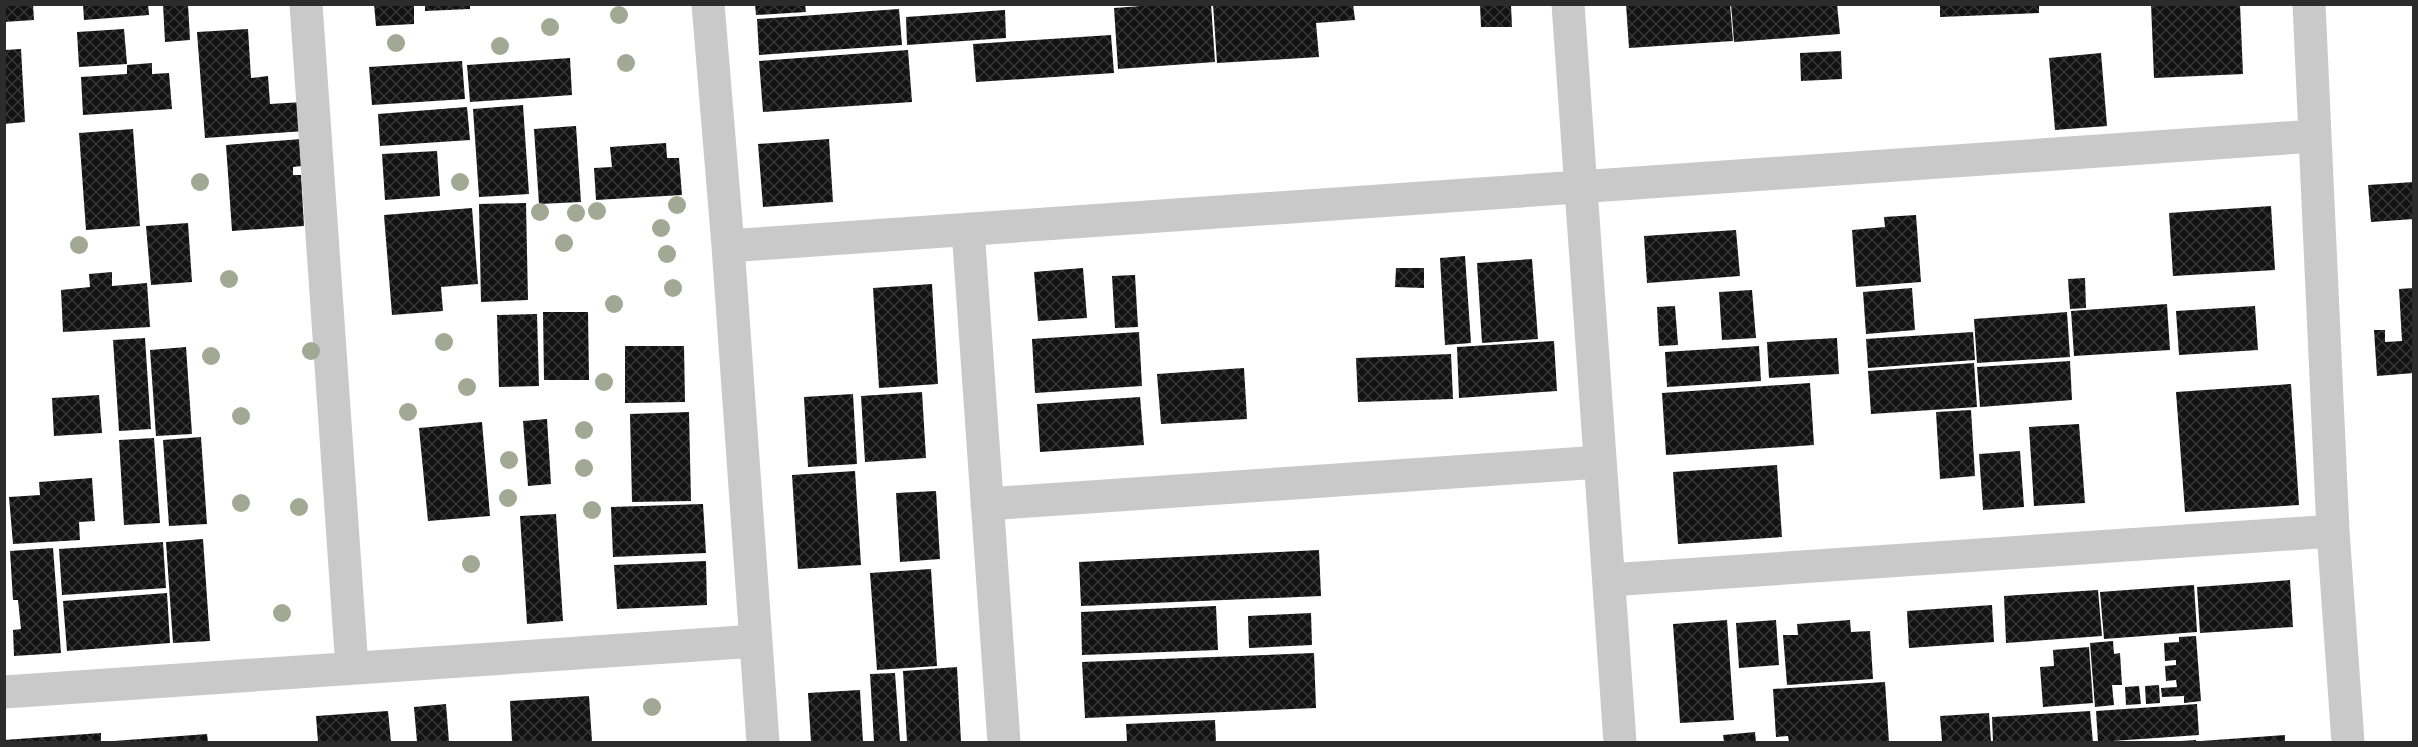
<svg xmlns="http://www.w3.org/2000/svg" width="2418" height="747" font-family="Poppins,sans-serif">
	<defs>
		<pattern id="building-cross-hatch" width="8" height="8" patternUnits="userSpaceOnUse" patternTransform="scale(1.5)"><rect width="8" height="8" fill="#131313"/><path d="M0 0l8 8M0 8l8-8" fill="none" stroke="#363636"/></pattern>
	</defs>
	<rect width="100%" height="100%" fill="#fff"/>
	<path fill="url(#building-cross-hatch)" d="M4,4H33L34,20L4,22Z
		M83,4H148L149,15L84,20Z
		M163,4H188L190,40L165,42Z
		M374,4H414V24L376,26Z
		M425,4H470V9L425,11Z
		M755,4H805L806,12L756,15Z
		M1168,4H1211L1215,62L1118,69L1114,8Z
		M1213,4H1353L1355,20L1316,23L1319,57L1217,63Z
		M1626,4H1730L1733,41L1629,48Z
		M1731,4H1837L1840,34L1734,42Z
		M1940,4H2039V13L1940,17Z
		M2151,4H2240L2243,74L2154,78Z
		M1480,5H1511L1512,27H1481Z
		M899,9L902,45L759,55L757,19Z
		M1005,10L1006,38L907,45L906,17Z
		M124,29L127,64L79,67L77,32Z
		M248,29L251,78L268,76L270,104L303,102L305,131L205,138L197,32Z
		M1111,35L1114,73L976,82L973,44Z
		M21,49L25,122L4,124V50Z
		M908,50L912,102L763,112L759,61Z
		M1841,51L1842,79L1801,81L1800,53Z
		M2101,53L2107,126L2055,130L2049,58Z
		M570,58L572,95L470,102L467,65Z
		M462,61L465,99L372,105L369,67Z
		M152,63V74L169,73L172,109L83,115L81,77L127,74V65Z
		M523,105L529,194L479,197L473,109Z
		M467,107L470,140L380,146L378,114Z
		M576,126L581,202L539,204L534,129Z
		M133,129L140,226L86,230L79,133Z
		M301,139L302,166L293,167V175H301L304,226L232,231L226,145Z
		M829,139L833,202L763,207L758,144Z
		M666,143L667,158H679L682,195L596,200L594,168L612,167L610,147Z
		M437,151L440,196L385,200L382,154Z
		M2414,182V219L2371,222L2368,185Z
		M526,203L528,300L481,302L479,204Z
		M2271,206L2275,270L2173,276L2169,213Z
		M472,208L478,284L441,287L443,311L392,315L384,215Z
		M1916,215L1921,282L1856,287L1852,230L1885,227L1884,217Z
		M188,223L192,282L151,285L146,226Z
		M1736,230L1740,276L1647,283L1644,236Z
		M1465,256L1471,343L1445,345L1440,258Z
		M1532,259L1538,339L1482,343L1477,263Z
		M1083,268L1087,318L1038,321L1034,272Z
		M1396,268H1424V288L1395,287Z
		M112,272V286L147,283L150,327L63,332L61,290L90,287L89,274Z
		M1135,275L1138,327L1115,328L1112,276Z
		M2085,278L2086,308L2070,309L2068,279Z
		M932,284L938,384L879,388L873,288Z
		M1912,288L1915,330L1866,334L1863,292Z
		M2414,288V373L2377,376L2374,330H2385V342L2402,341L2399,289Z
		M1752,290L1756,338L1722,340L1719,292Z
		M2167,304L2170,350L2074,356L2071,311Z
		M1675,306L1678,345L1659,346L1657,307Z
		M2255,306L2258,350L2179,355L2176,311Z
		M543,312H588L589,380H544Z
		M2067,312L2070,357L1977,363L1974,319Z
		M537,314L539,386L499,387L497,315Z
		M1139,332L1142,386L1035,393L1032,339Z
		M1973,332L1975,360L1868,368L1866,339Z
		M145,338L151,429L119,431L113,340Z
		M1837,338L1839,374L1769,378L1767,342Z
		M1554,341L1557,391L1459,398L1457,347Z
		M625,346H684L685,402L625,403Z
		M1759,346L1761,381L1667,387L1665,352Z
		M186,347L192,434L156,436L150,350Z
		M1451,354L1453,399L1358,402L1356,358Z
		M2070,361L2072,400L1980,407L1977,367Z
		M1974,363L1977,407L1871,414L1868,371Z
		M1244,368L1247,419L1161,424L1157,374Z
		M1810,383L1814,445L1666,455L1662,393Z
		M2291,384L2299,505L2185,512L2176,392Z
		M922,392L926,458L865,462L861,396Z
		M853,394L857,464L808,467L804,397Z
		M99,395L102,433L54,436L52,398Z
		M1140,397L1144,445L1040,452L1037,404Z
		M1971,410L1975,476L1940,479L1936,412Z
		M689,412L691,501L632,502L630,414Z
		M547,419L551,484L528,486L523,421Z
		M482,422L490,516L428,521L419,428Z
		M2079,424L2085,503L2034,506L2029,427Z
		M201,437L207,524L169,526L163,440Z
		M154,438L160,523L124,525L119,440Z
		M2020,451L2024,507L1983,510L1979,454Z
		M1777,465L1782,537L1678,544L1673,472Z
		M855,471L861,565L798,569L792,475Z
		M92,478L95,521L79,522L80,540L13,544L9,497L40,495L39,482Z
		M936,491L940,559L900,562L896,493Z
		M703,504L706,553L613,557L611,507Z
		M556,514L563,621L527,624L520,516Z
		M203,539L210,641L173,643L166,542Z
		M163,542L166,588L62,595L59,549Z
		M53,548L61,653L14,656L13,630L21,629L18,600H13L10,551Z
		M1319,550L1321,596L1081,606L1079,562Z
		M706,561L707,605L617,609L614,565Z
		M931,569L937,666L877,670L870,573Z
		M2290,580L2293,627L2200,633L2197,587Z
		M2194,585L2197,632L2104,639L2100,592Z
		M2098,590L2102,636L2006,643L2004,596Z
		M167,593L170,643L67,651L63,601Z
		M1992,605L1994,642L1909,648L1907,611Z
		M1216,606L1218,650L1082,655L1081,612Z
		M1311,613L1312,645L1249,648L1248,616Z
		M1727,620L1734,720L1680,723L1673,624Z
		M1776,620L1779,665L1739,668L1736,623Z
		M1850,620L1851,632L1870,631L1873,679L1787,685L1783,635H1798L1797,624Z
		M2196,636L2201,701L2184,703V696L2162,697L2161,688L2177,687L2176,680L2166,681L2165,666L2176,665V660L2165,661L2164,643L2179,642V637Z
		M2113,641L2114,654L2120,653L2122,685H2112L2114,705L2095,707L2090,643Z
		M2089,647L2093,703L2043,707L2040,667L2054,666L2053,650Z
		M1314,653L1316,708L1085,718L1082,662Z
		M957,667L961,742H907L903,671Z
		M895,673L900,742H874L870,674Z
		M1885,682L1889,742H1789L1788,736L1776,737L1773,689Z
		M2159,685L2160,703L2146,704L2145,686Z
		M2139,686L2141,704L2126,705L2125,687Z
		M860,690L863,742H811L808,693Z
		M589,696L592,741L512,742L510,701Z
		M446,704L449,742H417L414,707Z
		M2197,704L2199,735L2098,742L2096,711Z
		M388,711L391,742H318L316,716Z
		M2090,711L2093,742H1993L1992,717Z
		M1989,713L1991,742H1942L1940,716Z
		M1215,720L1216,742H1127L1126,724Z
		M1755,732L1756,742H1724L1723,735Z
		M101,733V742H4V740Z
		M207,734L208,742H114V741Z
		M2285,735V742H2201V741Z
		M2196,740V742H2181V741Z"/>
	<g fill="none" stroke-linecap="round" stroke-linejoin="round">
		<path stroke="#c9c9c9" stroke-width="33" d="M306,4L352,668
			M708,4L728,246L763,742
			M1568,4L1620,742
			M2309,4L2333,531L2348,742
			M968,229L1004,742
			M728,246L2315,136
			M987,504L1600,462
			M1609,580L2333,531
			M4,692L756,641"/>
	</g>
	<g fill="#a1a995">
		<circle cx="619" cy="15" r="9"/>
		<circle cx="550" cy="27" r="9"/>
		<circle cx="396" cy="43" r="9"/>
		<circle cx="500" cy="46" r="9"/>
		<circle cx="626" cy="63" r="9"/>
		<circle cx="200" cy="182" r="9"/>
		<circle cx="460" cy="182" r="9"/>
		<circle cx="677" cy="205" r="9"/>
		<circle cx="597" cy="211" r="9"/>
		<circle cx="540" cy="212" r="9"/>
		<circle cx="576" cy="213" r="9"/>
		<circle cx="661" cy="228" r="9"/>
		<circle cx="564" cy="243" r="9"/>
		<circle cx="79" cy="245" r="9"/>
		<circle cx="667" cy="254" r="9"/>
		<circle cx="229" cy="279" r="9"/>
		<circle cx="673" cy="288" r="9"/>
		<circle cx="614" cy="304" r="9"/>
		<circle cx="444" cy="342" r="9"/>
		<circle cx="311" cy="351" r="9"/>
		<circle cx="211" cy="356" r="9"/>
		<circle cx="604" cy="382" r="9"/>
		<circle cx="467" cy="387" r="9"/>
		<circle cx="408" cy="412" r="9"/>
		<circle cx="241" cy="416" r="9"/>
		<circle cx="584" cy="430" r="9"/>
		<circle cx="509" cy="460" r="9"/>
		<circle cx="584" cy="468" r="9"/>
		<circle cx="508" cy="498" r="9"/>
		<circle cx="241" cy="503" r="9"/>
		<circle cx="299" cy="507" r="9"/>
		<circle cx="592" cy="510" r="9"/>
		<circle cx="471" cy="564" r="9"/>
		<circle cx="282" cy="613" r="9"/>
		<circle cx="652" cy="707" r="9"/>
	</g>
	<rect width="2418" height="747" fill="none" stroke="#2c2c2c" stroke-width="12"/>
</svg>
